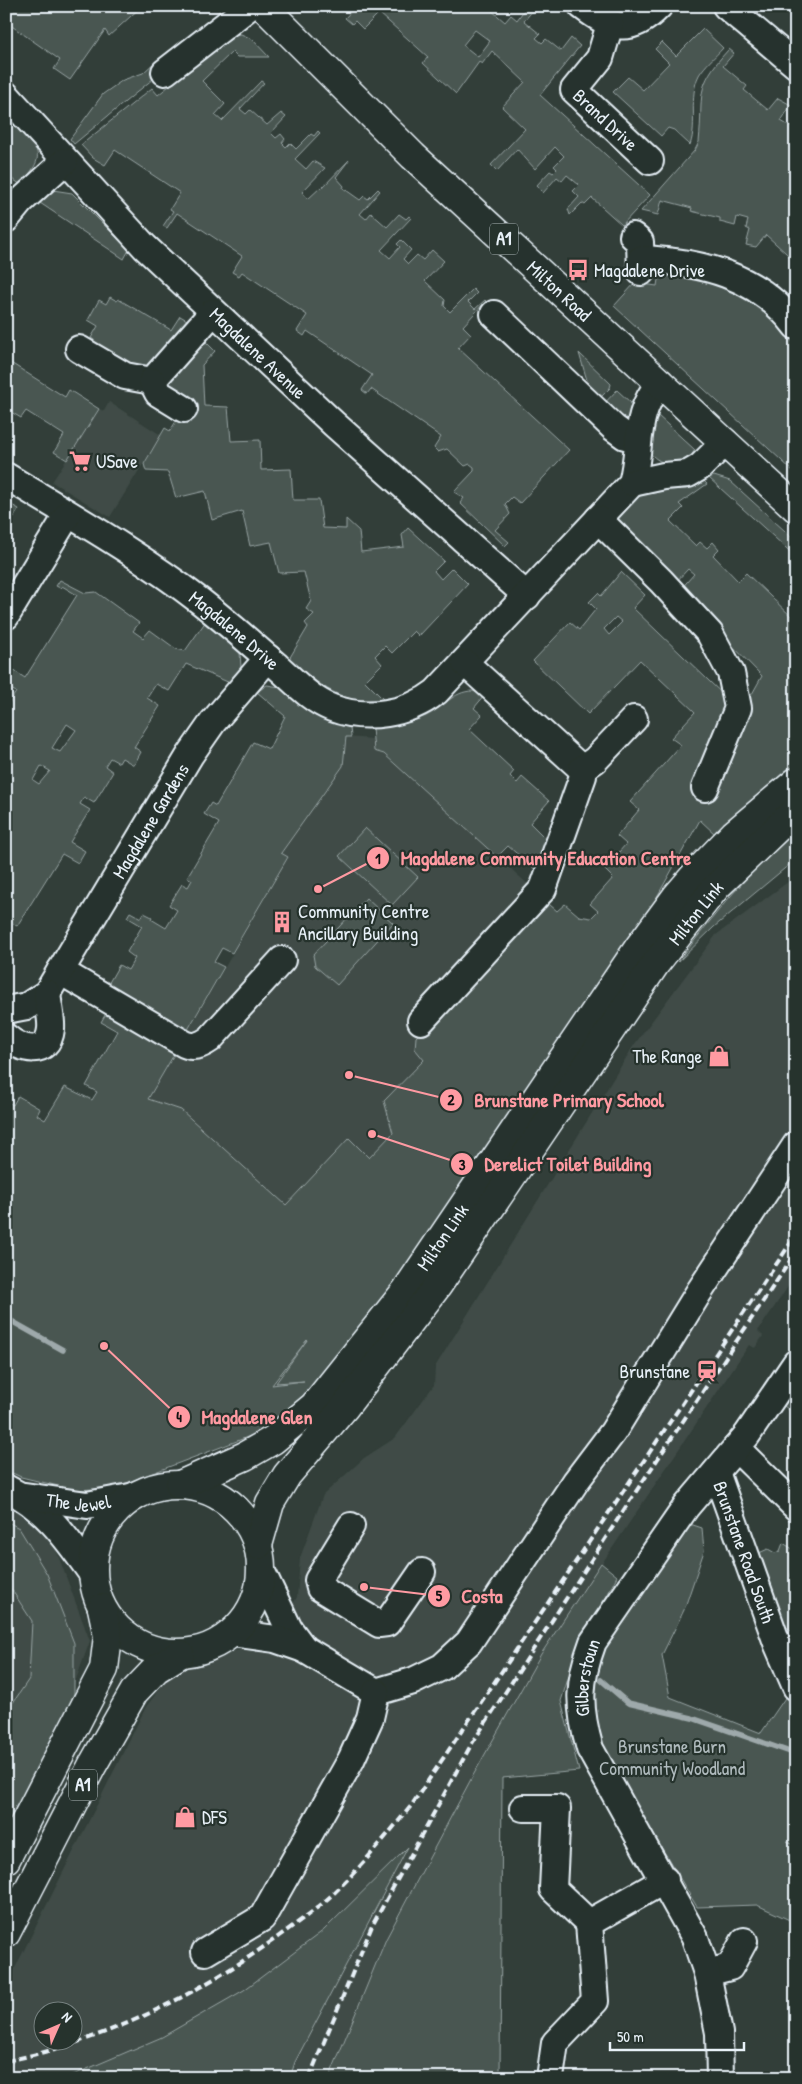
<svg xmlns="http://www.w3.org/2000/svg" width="802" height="2084" font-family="'Patrick Hand',sans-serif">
	<rect width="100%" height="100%" fill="#323e39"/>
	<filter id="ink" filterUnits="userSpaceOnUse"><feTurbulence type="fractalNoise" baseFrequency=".02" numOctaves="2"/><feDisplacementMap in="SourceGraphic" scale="10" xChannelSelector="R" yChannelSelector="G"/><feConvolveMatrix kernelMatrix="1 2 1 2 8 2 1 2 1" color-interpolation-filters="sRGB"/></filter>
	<g filter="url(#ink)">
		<path fill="#3f4b46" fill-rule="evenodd" d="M109,402L161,435L110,517L52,482L99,409L104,411Z
			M346,737L373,739L374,751L384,754L614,962L317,1380L272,1385L97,1188L288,858L281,853L343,766Z
			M796,876V1275L758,1331L763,1336L755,1348L749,1345L541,1654L470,1781L386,1939L329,2078H6V1986L146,1707L167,1679L204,1658L269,1643L297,1597L300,1558L323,1495L364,1458L395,1438L434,1385L435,1367L634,1045L716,935ZM42,2012H72V2042H42Z
			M6,1499L31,1512L55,1547L90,1641L70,1696L6,1820Z"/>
		<path fill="#495651" stroke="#98a4a4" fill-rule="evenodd" d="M6,6H142L109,36L105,30L70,80L54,69L60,60L6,22Z
			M356,6H494L491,10L505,22L511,15L517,20L527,6L534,9L524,21L540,34L536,38L542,43L546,39L561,51L571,38L580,46L540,95L650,195L622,225L592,198L585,205L582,203L570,215L568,209L579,197L573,191L579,185L567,175L562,181L557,177L543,193L536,186L550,171L553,173L557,169L554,166L564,156L555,147L535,169L517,149L497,171L491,165L525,129L502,107L525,82L492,51L482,64L479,62L456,94L423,63L428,57L379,13L363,29L355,21L352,24L345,18ZM475,30L490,41L478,57L463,45Z
			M703,29L723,48C715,57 705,65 699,75C688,97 698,123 690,145L674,130L668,128L661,136L613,92L628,77L643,90L669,63L655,49L662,42L676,56Z
			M241,34L252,39L269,57H237L232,52L202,81L225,104L215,115L222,121L261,81L264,83L240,109L246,114L250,110L267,125L281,113L286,117L271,133L276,138L281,134L285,139L282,143L286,147L290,143L296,149L311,134L314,136L318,131L320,133L295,159L306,169L313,161L325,168L302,192L308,199L321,187L322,188L349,160L336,177L344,186L343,188L360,200L364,196L368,199L378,189L380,191L360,214L366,219L371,213L387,227L399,214L406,219L409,216L411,218L381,250L390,258L400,247L397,244L401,240L411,250L403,259L408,264L417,255L423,260L432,250L444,261L425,281L445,300L444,306L450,312L473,289L477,293L468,302L475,309L485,300L486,301L463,326L471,334L458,348L569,450L520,503L512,497L505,504L510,514L495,530L509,542L505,546L460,503L464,498L454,492L474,471V467L470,464L465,466L447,449L438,452L434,448L441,437L371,389L367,394L362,390L372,375L307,331L304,336L297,331L307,315L242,272L239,276L232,272L242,256L177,213L167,228L163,226L173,211L170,209L180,193L115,150L105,165L93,158L81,145L152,88L158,95L231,35Z
			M729,49L734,53L723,66L747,86L744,90L768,110L778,98L791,105L781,121L796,130V262L766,235L756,247L746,245L750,230L746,228L748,220L737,217L735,226L720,222V218L691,211L692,208L662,200L658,215L641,211L695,150L699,142C704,94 693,88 729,49Z
			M157,60L165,69L74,144L70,139L103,94L123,80L143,73Z
			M11,121C36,147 51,153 20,184L6,175V128Z
			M53,190L72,193L129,250L124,259L40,203Z
			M659,273L716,280L762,308L796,346L794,472L614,306L635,283L657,286Z
			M110,297L117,301L118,299L171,330L180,316L194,324L152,371L131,370L91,346L94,340L91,338L98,326L88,320L99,300L106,304Z
			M200,336L215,351L202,365L204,406L228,407L231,441L260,440L261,470L291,469L293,500H319L323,528L346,529V519L359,531L361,552L404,547L402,535L408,528L444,561L434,571L441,579L452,568L468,584L419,636L414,631L392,653L385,646L375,656L382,664L365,681L386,702C340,704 322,687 289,659L308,627L305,623L314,614L306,609L311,601L304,572L279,573L271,542L250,546L242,511L212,520L205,491L176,498L168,472L146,471L144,464L165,428L170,431L178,418L187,423L197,405L167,386L165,381Z
			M579,353L611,384L610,388L594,404Z
			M6,360L65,397L69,390L99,409L67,460L54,452L64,435L26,411L21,418L6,409Z
			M617,390L631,403L629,417L620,422L599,409Z
			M657,415L695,450L688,460C670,469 657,463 646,448L652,419Z
			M714,476L730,481L796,541V557L709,478Z
			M703,480L707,484L679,504L683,508L670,521L696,546L700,542L707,548L713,542L719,549L713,555L738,581L746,573L794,619L796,762L748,803L716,835L700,820L649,911L372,1316L293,1407L258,1433L113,1488L75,1490L21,1477L6,1470V1101L13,1105L18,1096L40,1109L37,1115L45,1120L65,1087L92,1100L97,1092L86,1086L117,1031L101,1022L108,1010L176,1051L148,1099L181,1110L286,1205L349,1138L369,1158L393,1133L384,1101L424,1060L415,1049L416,1037L543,899L557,911L565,904L579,916L591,918L598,911L590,904L613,878L604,869L626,844L617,836L639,810L630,802L681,745L671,738L695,712L640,660L588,714L533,661L570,622L579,630L596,609L589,602L598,593L601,596L621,572L645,595L633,608L733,704L694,790L708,802L742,712L762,676L679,591L694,574L688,569L673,585L614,520L643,490L658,487L666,490L686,489ZM616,617L622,622L609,635L604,629ZM307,1340L276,1383L304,1381L272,1385Z
			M6,502L19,509L6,530Z
			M60,580L85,593L96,592L139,623L133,631L143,638L150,630L176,649L185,651L206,621L240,652L241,668L230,683L186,664L169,691L156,684L147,698L160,706L134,747L141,752L134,765L122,758L119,763L110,758L105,766L113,772L94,803L84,797L80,804L90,810L70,842L85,851L78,863L62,854L17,926L10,922L6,928V708L16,692L6,686V674L10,668L25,678L77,595L62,586L60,588L56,586ZM67,724L76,730L60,752L52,748ZM41,766L50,771L39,784L33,780Z
			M267,685L286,688L319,717L350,727L351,737H346L343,766L281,853L288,857L232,953L222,948L214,962L224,967L186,1033L107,986L119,965L128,970L135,958L127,952L142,926L127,917L130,912L141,918L144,913L152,917L151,919L166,928L177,910L169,905L182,884L188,887L192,880L187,877L219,823L204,814L211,803L216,806L253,742L269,749L285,716L257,692Z
			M473,691L484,696L474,708L482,715L469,729L514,771L510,776L517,783L522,777L549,801L530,823L548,841L537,871L508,846L497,857L384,754L374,751L372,728C391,726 409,724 426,716C443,708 453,691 473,691Z
			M365,828L418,877L392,905L339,856Z
			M796,831V859L714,927L678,962C714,915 750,869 796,831Z
			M366,898L393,923L337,985L315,966L313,955Z
			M796,1389V1415L784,1406Z
			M6,1521L19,1528L47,1574L74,1643V1693L54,1748L6,1833V1713L29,1679L32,1621L6,1581Z
			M690,1524L702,1528L704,1551L684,1610L662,1655L670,1697L761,1733L787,1695L796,1692V1846L787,1841L796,1847V1923L757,1905L697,1907L598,1741L592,1675L602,1643Z
			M783,1543L796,1551V1562L790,1576L796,1579L794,1590L796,1591V1636L781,1621L759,1553L768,1549L775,1553L780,1551Z
			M601,1563L617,1576L573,1663L561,1701L579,1771L502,1778L500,2078H329L386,1939L470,1781L541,1654Z
			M408,1847L295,2062L290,2078H66L162,2037L244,1990L324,1930Z"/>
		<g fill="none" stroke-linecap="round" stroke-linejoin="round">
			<path stroke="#9ea9ab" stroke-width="5.5" d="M6,1318L63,1350
				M601,1680L628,1703L692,1718L796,1754"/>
			<g stroke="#e8f1f8" stroke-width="30">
				<g id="minor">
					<path d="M582,6C612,29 631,35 659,6"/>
					<path d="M726,6L796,65"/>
					<path id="s1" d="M610,24L600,58L574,90L650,161"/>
					<path d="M165,72L250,6"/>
					<path id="s2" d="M6,95L145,247L334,424L527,596"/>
					<path d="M6,219L20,202L65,161"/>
					<path d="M633,236L640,242L641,272"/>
					<path d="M641,259C701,262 757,274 796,326"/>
					<path d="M494,314L614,428L625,436L637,439"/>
					<path d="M79,349L125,376L152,381L213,312"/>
					<path d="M152,381L158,393L184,409"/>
					<path id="s3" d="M6,476C72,516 139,554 200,601C227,622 253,645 278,667C295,682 311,700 332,708C366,721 408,714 436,692L632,483C642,444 633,416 660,382"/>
					<path d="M632,483L664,476L688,474L700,467L725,442"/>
					<path d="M598,519L661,581L710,634L731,673L738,708L705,788"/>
					<path d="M6,616L68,514"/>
					<path d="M465,663L582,769"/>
					<path d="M60,971L181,1042C192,1049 200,1046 210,1039L282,960"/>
					<path id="s4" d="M6,1010L27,1006L47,993L190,755L213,722L268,658"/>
					<path d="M421,1021L543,889L583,776L582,769L595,760L634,719"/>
					<path d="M6,1037C21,1050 48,1057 51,1029C52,1018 48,1005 47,993"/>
					<path d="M736,1448L796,1507"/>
					<path id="s5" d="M716,1472L777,1643L796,1687"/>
					<path d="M6,1488C46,1507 68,1540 93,1575"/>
					<path id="s6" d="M25,1496L87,1505L136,1496"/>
					<path d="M351,1526L318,1580L320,1588L379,1624L387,1623L422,1572"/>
					<path d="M261,1570L289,1629L304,1649"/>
					<path d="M232,1633L275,1639L304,1649L376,1692L413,1681L442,1667L469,1642L576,1481L613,1432L699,1292L796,1145"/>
					<path d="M523,1808H557L553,1889L589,1923"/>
					<path d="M205,1952L262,1918L351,1760L370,1718L376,1692"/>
					<path d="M707,1973L730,1967L744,1941"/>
					<path d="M550,2078L555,2043L595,2001L589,1923L665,1880"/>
					<path id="s7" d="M720,2078L719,2033L707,1973L695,1938L590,1749C578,1707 578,1682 593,1642L686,1507L747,1435L796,1363"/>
				</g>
			</g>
			<g stroke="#e8f1f8" stroke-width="31">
				<g id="major">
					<path id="s8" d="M263,6L413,156L796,508"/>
					<circle cx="177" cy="1569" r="84"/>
					<path id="s9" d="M180,1485L245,1456L273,1440L314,1406L405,1292L639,947L676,897L702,867L734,834L796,782"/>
					<path id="s10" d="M258,1545L270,1503L287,1475L344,1408L438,1285L656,963L716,887L796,810"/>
					<path d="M6,1859L104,1669L108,1636L102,1608"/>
					<path d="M6,1933L92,1766L134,1692L156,1669L180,1654"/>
				</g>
			</g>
			<use href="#minor" stroke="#26332d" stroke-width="26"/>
			<use href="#major" stroke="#26332d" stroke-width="28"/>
			<path stroke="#e8f1f8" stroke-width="4" stroke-dasharray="8 4" stroke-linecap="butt" d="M6,2061C106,2041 198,1995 279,1936C298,1922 319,1908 336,1891C363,1865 387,1835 411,1806L796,1235
				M309,2078L372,1926L471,1745L629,1502L796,1252"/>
		</g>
	</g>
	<defs>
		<g id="bus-bare" transform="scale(1.725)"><path d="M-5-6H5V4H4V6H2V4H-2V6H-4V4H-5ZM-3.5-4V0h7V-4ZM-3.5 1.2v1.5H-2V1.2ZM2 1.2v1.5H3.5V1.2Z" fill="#ff9aa2" stroke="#26332d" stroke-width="2.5" paint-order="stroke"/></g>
		<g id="supermarket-bare" transform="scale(1.725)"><path d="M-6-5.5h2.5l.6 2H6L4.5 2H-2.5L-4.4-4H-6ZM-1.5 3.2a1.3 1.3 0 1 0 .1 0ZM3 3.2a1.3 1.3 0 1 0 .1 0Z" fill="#ff9aa2" stroke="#26332d" stroke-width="2.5" paint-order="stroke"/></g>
		<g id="building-bare" transform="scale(1.725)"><path d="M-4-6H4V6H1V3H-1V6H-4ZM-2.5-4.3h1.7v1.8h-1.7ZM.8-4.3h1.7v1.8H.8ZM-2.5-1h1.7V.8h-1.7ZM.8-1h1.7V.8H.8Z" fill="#ff9aa2" stroke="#26332d" stroke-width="2.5" paint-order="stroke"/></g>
		<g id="shop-bare" transform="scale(1.725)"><path d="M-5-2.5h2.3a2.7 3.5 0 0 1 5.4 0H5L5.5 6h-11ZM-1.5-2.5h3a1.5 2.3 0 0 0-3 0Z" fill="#ff9aa2" stroke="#26332d" stroke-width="2.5" paint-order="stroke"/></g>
		<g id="station-bare" transform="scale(1.725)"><path d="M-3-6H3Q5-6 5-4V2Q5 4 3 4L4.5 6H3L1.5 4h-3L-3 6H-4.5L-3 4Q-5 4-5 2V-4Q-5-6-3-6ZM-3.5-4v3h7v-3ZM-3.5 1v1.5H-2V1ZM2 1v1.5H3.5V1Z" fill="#ff9aa2" stroke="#26332d" stroke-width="2.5" paint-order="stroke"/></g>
	</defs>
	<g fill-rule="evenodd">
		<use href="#bus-bare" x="578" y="270"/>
		<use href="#supermarket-bare" x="80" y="461"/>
		<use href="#building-bare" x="282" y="922"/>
		<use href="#shop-bare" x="719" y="1056"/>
		<use href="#station-bare" x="707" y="1371"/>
		<use href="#shop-bare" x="185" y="1817"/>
	</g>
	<g text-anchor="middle" stroke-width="4.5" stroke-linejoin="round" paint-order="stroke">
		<g fill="#26332d" stroke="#aeb8bb" stroke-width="1">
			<rect x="490" y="223.5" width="28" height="31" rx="4"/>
			<rect x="69" y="1769.5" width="28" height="31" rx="4"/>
		</g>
		<g font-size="18" font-weight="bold" fill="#e8f1f8">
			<text x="504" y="245">A1</text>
			<text x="83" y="1791">A1</text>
		</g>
		<g font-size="19" fill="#e8f1f8" stroke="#26332d">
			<text dy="7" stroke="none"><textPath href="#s1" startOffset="120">Brand Drive</textPath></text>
			<text dy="7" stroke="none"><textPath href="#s8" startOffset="411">Milton Road</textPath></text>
			<text dy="7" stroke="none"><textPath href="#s2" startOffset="361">Magdalene Avenue</textPath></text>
			<text dy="7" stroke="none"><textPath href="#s3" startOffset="276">Magdalene Drive</textPath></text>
			<text dy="7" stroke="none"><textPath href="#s4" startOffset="246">Magdalene Gardens</textPath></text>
			<text dy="7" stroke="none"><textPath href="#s10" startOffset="772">Milton Link</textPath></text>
			<text dy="7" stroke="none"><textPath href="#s9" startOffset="369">Milton Link</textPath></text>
			<text dy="7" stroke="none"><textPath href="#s6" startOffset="54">The Jewel</textPath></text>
			<text dy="7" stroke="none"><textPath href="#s5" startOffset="85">Brunstane Road South</textPath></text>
			<text dy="7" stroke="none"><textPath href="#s7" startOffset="432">Gilberstoun</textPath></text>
		</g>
		<g font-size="19" fill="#e8f1f8" stroke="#26332d" text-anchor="start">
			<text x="594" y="277">Magdalene Drive</text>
			<text x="96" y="468">USave</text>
			<text x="298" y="918">Community Centre<tspan x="298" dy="22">Ancillary Building</tspan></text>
			<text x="702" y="1063" text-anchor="end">The Range</text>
			<text x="690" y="1378" text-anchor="end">Brunstane</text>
			<text x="202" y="1824">DFS</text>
		</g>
		<g font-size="19" fill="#b0bbbe" stroke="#26332d">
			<text x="672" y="1753">Brunstane Burn<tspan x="672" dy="22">Community Woodland</tspan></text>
		</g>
	</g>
	<path fill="none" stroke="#ff9aa2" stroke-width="2" d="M318 889L378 858M349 1075L451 1100M372 1134L462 1164M104 1346L179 1417M364 1587L439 1596"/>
	<g fill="#ff9aa2" stroke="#26332d" stroke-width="2">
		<circle cx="318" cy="889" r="5"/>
		<circle cx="349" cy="1075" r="5"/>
		<circle cx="372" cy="1134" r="5"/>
		<circle cx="104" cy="1346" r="5"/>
		<circle cx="364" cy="1587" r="5"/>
		<circle cx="378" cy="858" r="12"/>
		<circle cx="451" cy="1100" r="12"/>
		<circle cx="462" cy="1164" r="12"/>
		<circle cx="179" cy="1417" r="12"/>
		<circle cx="439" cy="1596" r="12"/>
	</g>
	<g font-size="15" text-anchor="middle" font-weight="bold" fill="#111">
		<text x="378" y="864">1</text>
		<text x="451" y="1105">2</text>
		<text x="462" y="1170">3</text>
		<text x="179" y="1422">4</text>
		<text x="439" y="1601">5</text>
	</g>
	<g font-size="20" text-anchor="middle" font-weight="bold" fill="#ff9aa2" stroke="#26332d" stroke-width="4.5" stroke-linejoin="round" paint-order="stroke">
		<text x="546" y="865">Magdalene Community Education Centre</text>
		<text x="569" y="1107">Brunstane Primary School</text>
		<text x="568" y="1171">Derelict Toilet Building</text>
		<text x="257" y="1424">Magdalene Glen</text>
		<text x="482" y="1603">Costa</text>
	</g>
	<rect width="802" height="2084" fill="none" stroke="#26332d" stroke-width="25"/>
	<rect x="12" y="12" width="777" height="2059" fill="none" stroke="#e8f1f8" stroke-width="2" filter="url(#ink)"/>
	<g transform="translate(58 2026) rotate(45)"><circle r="24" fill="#26332d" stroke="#747f7e"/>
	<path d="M0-4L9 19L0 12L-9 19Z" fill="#ff9aa2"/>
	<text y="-8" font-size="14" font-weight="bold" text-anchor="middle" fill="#e8f1f8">N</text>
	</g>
	<path d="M610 2042v8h134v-8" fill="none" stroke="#e8f1f8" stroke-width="2.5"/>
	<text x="617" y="2042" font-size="15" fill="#e8f1f8" stroke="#26332d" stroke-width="4" paint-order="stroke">50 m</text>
</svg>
